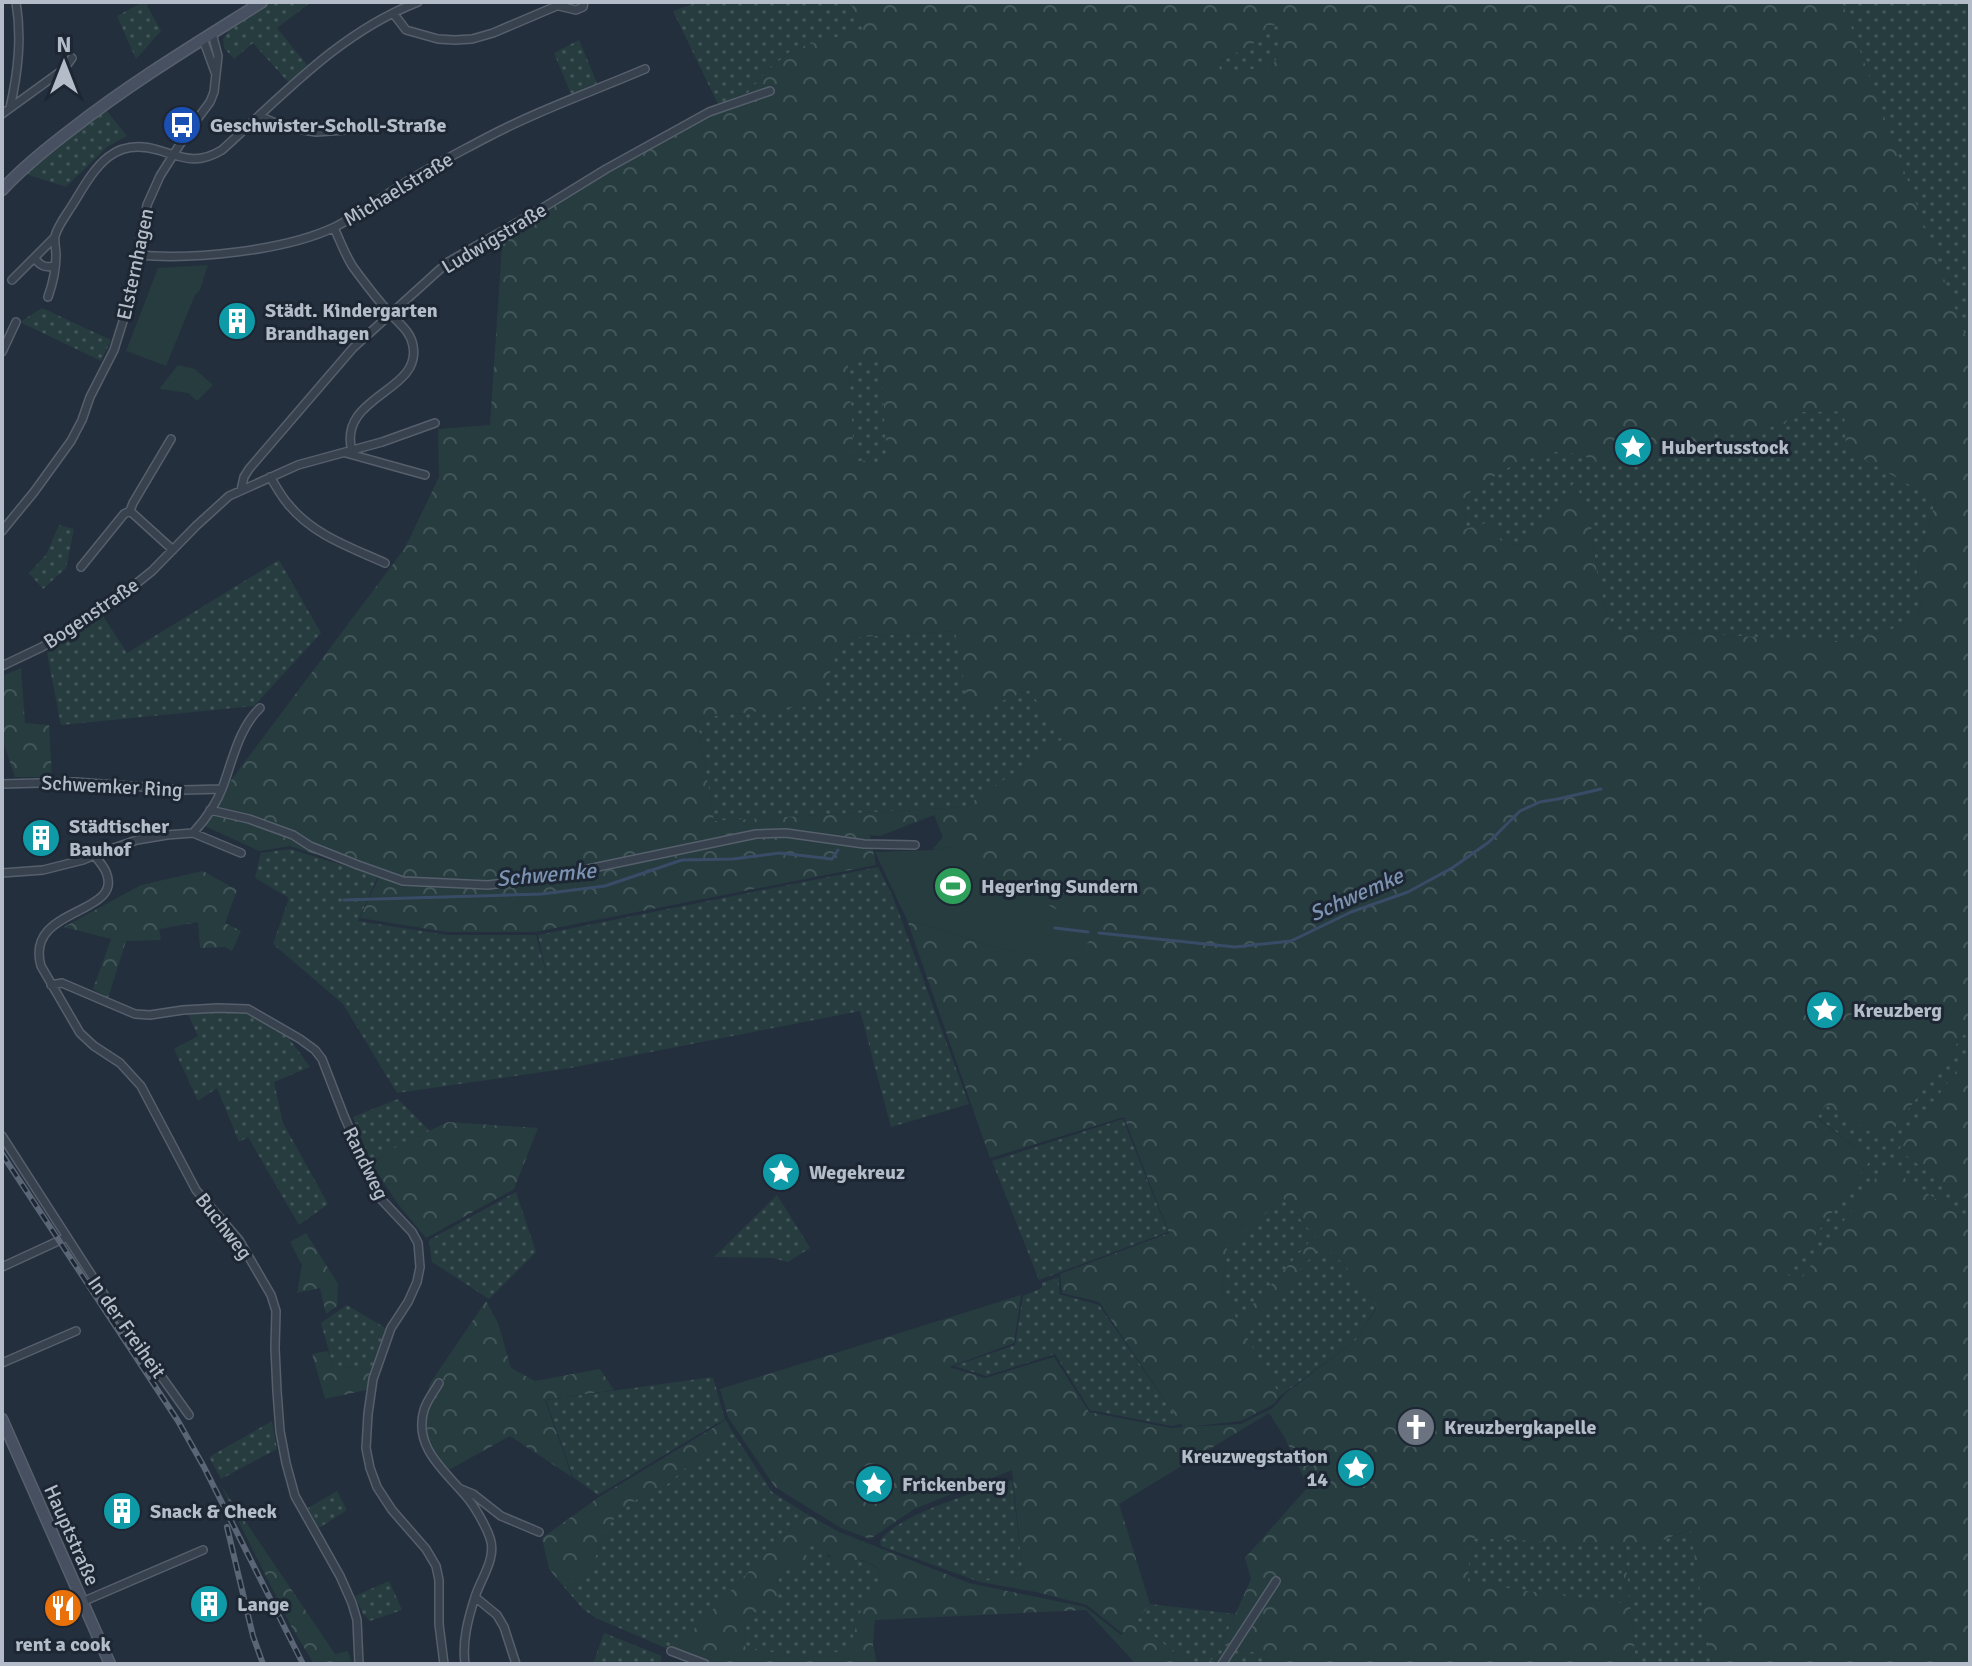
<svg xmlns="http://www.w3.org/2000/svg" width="1972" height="1666" font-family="Signika,sans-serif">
	<defs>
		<pattern id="grass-dots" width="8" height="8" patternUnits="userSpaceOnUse" patternTransform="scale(2)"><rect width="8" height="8" fill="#263c3f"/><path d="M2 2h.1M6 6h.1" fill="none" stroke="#435659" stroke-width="1.8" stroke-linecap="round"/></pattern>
		<pattern id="forest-crowns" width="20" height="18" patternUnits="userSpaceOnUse" patternTransform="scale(2)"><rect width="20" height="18" fill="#263c3f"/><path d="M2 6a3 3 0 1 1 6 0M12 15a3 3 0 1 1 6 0" fill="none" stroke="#435659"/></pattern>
	</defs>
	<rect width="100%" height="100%" fill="#242f3e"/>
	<path fill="url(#grass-dots)" d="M143,2H145L161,31L136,59L117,16Z
		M270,2H311L277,28L307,65L289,83L253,43L234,59L224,48L223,39L229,30L241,20Z
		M698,2H850L864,30L793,49L765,73L747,94L718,104L673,11Z
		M1841,2H1970V350Z
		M1267,25L1280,26V53L1272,66L1221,75L1217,63L1260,40Z
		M579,40L597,83L571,94L554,53Z
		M106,110L127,136L107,147L66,187L26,174Z
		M42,308L111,340L101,361L20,322Z
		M881,358L887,461H854L848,360Z
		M1845,411L1911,484L1936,499L1921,550L1917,572L1923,600L1917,617L1884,633L1828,642H1785L1757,637L1643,631L1615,637L1598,582L1589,509L1574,484L1522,544L1504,546L1494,530H1465L1467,494L1509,467L1548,451L1574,453L1603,463L1639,462L1677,454L1704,443L1715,432L1721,430L1740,434L1791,412Z
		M59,525L74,529L66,568L43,589L29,573L46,555Z
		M279,560L321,633L254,706L61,725L47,653L103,616L127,653Z
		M956,631L970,713L1029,690L1064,738L965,807L714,821L697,718L816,705L843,638Z
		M290,849L378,876L358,921L447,935H536L548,980L538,935L878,867L893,897L969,1104L891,1127L860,1011L570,1068L397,1093L343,1004L273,944L289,898L255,878L261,853Z
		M187,1012H241L280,1026L310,1067L274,1082L283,1123L328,1204L299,1225L248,1137L239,1142L217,1088L198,1101L174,1049L198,1036Z
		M1964,1034L1970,1038V1052L1899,1150L1970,1202V1222L1885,1165L1798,1284L1787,1274L1871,1159L1817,1117L1826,1105L1885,1140Z
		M398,1099L430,1131L403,1143L371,1163L353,1117Z
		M1123,1119L1168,1232L1039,1280L992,1161Z
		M516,1192L536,1252L489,1299L432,1262L429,1240Z
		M777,1195L810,1248L788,1262L773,1258L714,1257Z
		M1283,1198L1321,1244L1344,1264L1377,1306L1356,1340L1280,1396L1245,1334L1313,1238L1238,1322L1222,1292L1227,1246Z
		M1059,1277V1294L1099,1305L1181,1424L1172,1426L1090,1410L1055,1354L986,1376L954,1366L1015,1345L1023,1296L1042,1288V1283Z
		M347,1305L387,1329L373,1370L333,1366L321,1323Z
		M713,1377L725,1420L714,1425L598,1495L573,1477L546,1400Z
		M272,1421L277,1449L221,1479L209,1457Z
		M730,1428L772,1492L805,1513L673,1651L596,1618L583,1609L564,1587L582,1575L595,1558L608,1526L620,1512L645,1493L664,1487Z
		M1012,1480L1023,1574L980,1582L881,1546L880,1541C899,1513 979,1492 1012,1480Z
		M337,1491L347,1510L319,1528L308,1508Z
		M1691,1529L1712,1664H1636L1624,1545L1661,1541Z
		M1470,1537L1621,1545L1627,1604L1467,1583Z
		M805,1542L825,1550L828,1557C846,1559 868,1557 880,1572L879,1586L850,1650L803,1658L745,1647L744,1616L773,1607C775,1591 777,1576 788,1563C794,1556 801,1551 805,1542Z
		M389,1581L402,1610L370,1621L363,1614L355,1596Z
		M1150,1604L1235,1614L1222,1644L1230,1648L1265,1654L1266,1664H1218L1228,1650L1205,1664H1188L1136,1621Z
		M604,1633L662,1656L660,1664H593Z"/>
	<path fill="url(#forest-crowns)" fill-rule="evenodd" d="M850,2H1842L1970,349V1038L1964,1034L1885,1141L1826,1105L1817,1118L1871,1159L1787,1274L1798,1283L1885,1165L1970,1222V1664H1712L1690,1529L1661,1541L1624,1545L1636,1664H1266L1265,1654L1231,1648L1218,1664H1205L1230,1648L1222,1644L1251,1579L1245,1558L1308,1487L1285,1438L1269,1413L1119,1504L1150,1604L1136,1621L1188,1664H1136L1086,1610L875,1620L873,1645L877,1664H711L673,1651L805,1513L839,1532L969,1583L1085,1607L1121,1635L1123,1634L1087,1605L1036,1592L980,1582L1023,1574L1012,1470L914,1509L870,1539L841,1528L775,1487L728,1417L720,1389L1021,1295L1014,1343L949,1367L985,1378L1054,1357L1089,1412L1171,1428L1183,1427L1099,1302L1062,1293L1060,1274L1169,1233L1124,1117L990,1158L907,920L1013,952L949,847L932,850L943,837L934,815L880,836L870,835L876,865L535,932H447L360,918L380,875L290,846L259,851L205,826L217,799L405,548L439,477L438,429L490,425L503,231L710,115L748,101L747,94L765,73L793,49L863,30ZM1267,25L1280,26V53L1272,66L1221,74L1218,62L1260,40ZM881,359L887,461H854L848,361ZM1844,411L1846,449L1936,500L1921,550L1917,572L1923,600L1917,617L1884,633L1828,642H1785L1757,637L1643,631L1615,637L1598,582L1589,509L1574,483L1522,544L1504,546L1494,530L1486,523L1465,529L1467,494L1509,467L1548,451L1574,453L1603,463L1639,462L1677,454L1704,443L1715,432L1721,430L1740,434L1785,424L1791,412ZM955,631L970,714L1029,690L1064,738L965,807L714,821L697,718L817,705L843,638ZM1283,1198L1321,1244L1344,1264L1377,1306L1375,1311L1356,1340L1286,1393L1273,1408L1241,1424L1187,1427L1241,1421L1274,1404L1280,1396L1245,1334L1320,1247L1313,1238L1238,1321L1222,1292L1227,1247ZM1470,1538L1620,1545L1627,1604L1468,1583ZM805,1542C821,1548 832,1554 839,1569L862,1560L875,1566L880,1572L879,1586L864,1600L849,1650L803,1658L745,1647L744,1616L773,1607L779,1591L777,1581L786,1565L801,1568L808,1559L803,1548Z
		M21,668L25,723L49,725L52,777H15L2,738V676Z
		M203,871L237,890L225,923L241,931L232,951L225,947L200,948L198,922L159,929L161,940L126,941L108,998L93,989L111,939L64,927L141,885Z
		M1970,1052V1202L1899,1150Z
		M448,1122L538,1128L514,1189L426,1238L398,1204L371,1163L403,1143Z
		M306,1233L338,1284L337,1306L326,1314L320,1288L297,1293L302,1265L290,1242Z
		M486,1301L498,1323L511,1368L535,1381L600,1369L614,1390L545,1400L572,1477L510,1436L445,1472L428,1445L425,1425L429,1385Z
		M328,1351L333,1366L373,1370L366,1390L325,1399L312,1354Z
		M726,1420L730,1428L664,1487L645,1493L620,1512L608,1526L595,1558L582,1575L564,1587L549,1569L542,1538L599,1497Z
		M220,1484L335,1654L348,1651L352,1664H314L292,1628Z"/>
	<path fill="#263c3f" d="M208,265L200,290L195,295L166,366L126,351L158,268Z
		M178,365L195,369L213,385L197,401L188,393L159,389Z
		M948,847L1095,932L1077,959L1013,952L907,920L875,852L932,850Z"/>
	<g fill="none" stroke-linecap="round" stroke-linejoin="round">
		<path stroke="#394c67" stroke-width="3" d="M344,900L542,894L605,886L682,860L733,859L780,853L832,859L838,850
			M1055,928L1088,932
			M1099,933L1235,947L1291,941L1351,912L1408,892L1452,868L1489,842L1520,811L1540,802L1558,799L1601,789"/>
		<g stroke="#565f6c" stroke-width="10">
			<path id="street" d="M559,6L576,10L583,7L584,2
				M393,13L406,30L438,39L455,40L472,39L493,33L566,2
				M203,39L215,72
				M10,108C18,72 22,38 16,2
				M2,114L64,69L72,58
				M259,116L285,127L316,132L359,129
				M334,228C340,240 345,255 353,267C364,282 375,297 388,311C397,322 411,331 413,346C422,392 337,396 352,451
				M137,255C193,260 284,251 335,227C357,216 376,201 397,188C424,170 454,155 482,140C534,112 591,92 645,69
				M35,259C41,266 45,268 55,266
				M12,280L54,238
				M48,297C53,283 56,270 56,255C56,249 54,242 55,236C58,225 67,214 73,204C94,170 111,136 158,150C184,158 197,165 222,150C283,95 340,32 418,2
				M2,352L16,322
				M346,453L425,475
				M270,477C276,486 281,496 288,504C313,535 350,547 385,563
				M241,490L244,477L249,469L353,348L448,262L541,209L606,169L709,112L770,91
				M130,511L173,550
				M2,531L34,492L71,441L82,420L90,397L114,350L129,302L147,205L160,176L189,130L210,102L214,92L218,56L212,33
				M81,567L124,514L130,511L133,503L171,439
				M2,666L42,647L107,607L152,571L196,526L229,496L298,465L382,442L435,423
				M2,784L75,782L184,790L222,789
				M210,810L249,819L293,835L310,846L358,865L403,881L488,885L545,878L756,834L786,833L864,844L915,845
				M193,833C205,820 217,803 223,786C233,759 239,728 260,708
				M95,856C99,861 104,867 106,872C125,916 24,906 41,966L80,1033L94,1046L120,1063L141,1086L196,1190L239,1240L271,1295L276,1311L275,1348L277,1391L280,1431L286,1463L295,1496L340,1576L352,1603L357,1620L359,1664
				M2,873L43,870L83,860L102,852L137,840L167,835L193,833L241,853
				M51,985L62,983L135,1014L150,1015L183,1010L218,1008L248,1009L300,1039L315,1050L322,1059L344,1116L380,1198L412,1232L418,1243L420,1267L417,1282L408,1302L391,1328L373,1379L368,1414L366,1448L370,1468L377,1487L392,1510L426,1549L436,1566L439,1580V1624L444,1664
				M2,1136L116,1313L189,1415
				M2,1267L67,1237
				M2,1363L76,1331
				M439,1383C434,1392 427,1400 424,1410C413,1447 445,1471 465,1495C474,1505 486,1526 490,1538C497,1558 481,1578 475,1597C468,1619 462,1641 465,1664
				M461,1489L473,1494L501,1516L539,1532
				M475,1597L497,1615L504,1627L516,1664
				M82,1602L203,1550
				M671,1651L705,1664
				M1222,1664L1276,1581"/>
		</g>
		<g stroke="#565f6c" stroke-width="13">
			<path id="secondary" d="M2,190C23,167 47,148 72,129C132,82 197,43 262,2
				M2,1419L110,1664"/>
		</g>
		<use href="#street" stroke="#38414e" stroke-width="7"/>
		<use href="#secondary" stroke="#465061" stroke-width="10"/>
		<g stroke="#5a6575" stroke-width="6">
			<path id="rail" d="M2,1154L178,1421L204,1467L303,1664
				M227,1527L253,1636L263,1664"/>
		</g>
		<use href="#rail" stroke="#1d2633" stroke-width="3" stroke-dasharray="9" stroke-linecap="butt"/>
	</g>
	<defs>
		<g id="bus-disc" transform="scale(2)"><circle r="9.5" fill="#1a4fb4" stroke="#1d2633"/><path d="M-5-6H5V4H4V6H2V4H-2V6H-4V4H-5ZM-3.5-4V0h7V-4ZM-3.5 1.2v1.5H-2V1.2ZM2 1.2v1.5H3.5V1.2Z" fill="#fff"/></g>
		<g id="building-disc" transform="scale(2)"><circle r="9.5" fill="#0f9aa8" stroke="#1d2633"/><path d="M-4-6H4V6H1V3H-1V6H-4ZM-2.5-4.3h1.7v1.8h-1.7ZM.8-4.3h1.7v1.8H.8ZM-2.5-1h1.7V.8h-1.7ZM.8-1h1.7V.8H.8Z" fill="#fff"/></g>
		<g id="sight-disc" transform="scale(2)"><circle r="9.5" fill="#0f9aa8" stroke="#1d2633"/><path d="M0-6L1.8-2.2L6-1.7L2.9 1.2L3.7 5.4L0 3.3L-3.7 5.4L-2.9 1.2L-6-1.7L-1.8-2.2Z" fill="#fff"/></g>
		<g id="stadium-disc" transform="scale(2)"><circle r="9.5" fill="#2e9e5b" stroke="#1d2633"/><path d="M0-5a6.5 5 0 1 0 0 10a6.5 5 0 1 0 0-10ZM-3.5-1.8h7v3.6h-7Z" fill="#fff"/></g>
		<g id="church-disc" transform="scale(2)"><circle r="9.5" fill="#6b7280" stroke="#1d2633"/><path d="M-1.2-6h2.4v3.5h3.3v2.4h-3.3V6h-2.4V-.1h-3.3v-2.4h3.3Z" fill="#fff"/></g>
		<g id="restaurant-disc" transform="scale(2)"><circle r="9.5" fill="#e8710a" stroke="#1d2633"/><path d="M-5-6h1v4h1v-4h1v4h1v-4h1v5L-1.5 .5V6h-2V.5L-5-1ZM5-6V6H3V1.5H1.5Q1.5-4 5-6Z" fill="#fff"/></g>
	</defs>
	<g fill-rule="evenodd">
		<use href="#bus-disc" x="182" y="125"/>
		<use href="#building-disc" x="237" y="321"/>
		<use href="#sight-disc" x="1633" y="447"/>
		<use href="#building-disc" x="41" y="838"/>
		<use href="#stadium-disc" x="953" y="886"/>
		<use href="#sight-disc" x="1825" y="1010"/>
		<use href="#sight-disc" x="781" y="1172"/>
		<use href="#church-disc" x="1416" y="1427"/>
		<use href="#sight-disc" x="1356" y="1468"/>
		<use href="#sight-disc" x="874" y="1484"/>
		<use href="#building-disc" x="122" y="1511"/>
		<use href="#building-disc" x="209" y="1604"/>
		<use href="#restaurant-disc" x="63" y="1608"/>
	</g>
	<g text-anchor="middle" stroke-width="6" stroke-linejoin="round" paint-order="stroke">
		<g font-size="20" font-weight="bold" fill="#b4bcc9" stroke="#1d2633" text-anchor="start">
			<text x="210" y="132">Geschwister-Scholl-Straße</text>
			<text x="265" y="317">Städt. Kindergarten<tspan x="265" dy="23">Brandhagen</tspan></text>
			<text x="1661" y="454">Hubertusstock</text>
			<text x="69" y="833">Städtischer<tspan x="69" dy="23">Bauhof</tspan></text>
			<text x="981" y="893">Hegering Sundern</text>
			<text x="1853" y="1017">Kreuzberg</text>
			<text x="809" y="1179">Wegekreuz</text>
			<text x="1444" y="1434">Kreuzbergkapelle</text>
			<text x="1328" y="1463" text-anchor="end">Kreuzwegstation<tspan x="1328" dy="23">14</tspan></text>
			<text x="902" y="1491">Frickenberg</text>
			<text x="150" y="1518">Snack &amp; Check</text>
			<text x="237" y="1611">Lange</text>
			<text x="63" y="1651" text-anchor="middle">rent a cook</text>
		</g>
		<g font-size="20" fill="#b4bcc9" stroke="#1d2633">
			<text transform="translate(398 189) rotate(-31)" y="7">Michaelstraße</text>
			<text transform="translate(494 238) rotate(-31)" y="7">Ludwigstraße</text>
			<text transform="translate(135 264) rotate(-78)" y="7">Elsternhagen</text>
			<text transform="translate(91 613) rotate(-34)" y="7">Bogenstraße</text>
			<text transform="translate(112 786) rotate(3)" y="7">Schwemker Ring</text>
			<text transform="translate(366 1163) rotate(64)" y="7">Randweg</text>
			<text transform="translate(224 1226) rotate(52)" y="7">Buchweg</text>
			<text transform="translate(127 1327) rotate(55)" y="7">In der Freiheit</text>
			<text transform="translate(72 1535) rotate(66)" y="7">Hauptstraße</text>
		</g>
		<g font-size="22" font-style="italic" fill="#7c92b1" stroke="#1d2633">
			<text transform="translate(546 874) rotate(-5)" y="8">Schwemke</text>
			<text transform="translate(1356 894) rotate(-24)" y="8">Schwemke</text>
		</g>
	</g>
	<rect width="1972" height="1666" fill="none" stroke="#b4bcc9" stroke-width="8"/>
	<g transform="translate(64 64)" stroke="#1d2633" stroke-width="6" paint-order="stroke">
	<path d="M0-6L14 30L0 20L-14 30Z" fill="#b4bcc9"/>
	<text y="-12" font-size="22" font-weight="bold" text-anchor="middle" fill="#b4bcc9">N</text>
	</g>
</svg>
